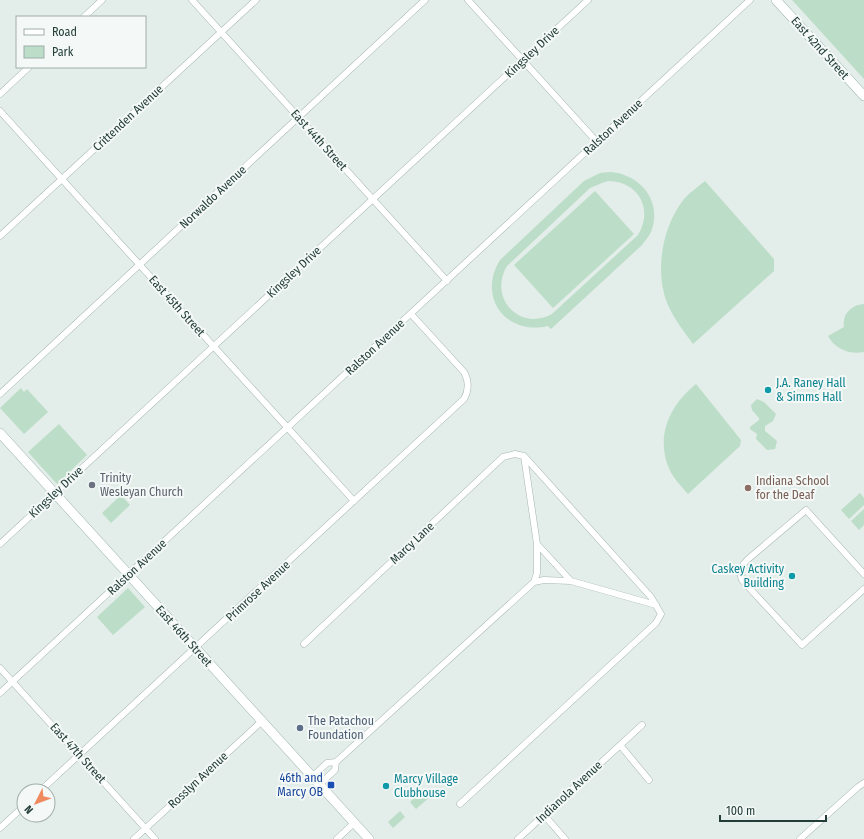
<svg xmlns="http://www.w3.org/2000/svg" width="864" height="839" font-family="'Fira Sans Condensed',sans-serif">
	<rect width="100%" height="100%" fill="#e3ede9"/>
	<path fill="#bcddc7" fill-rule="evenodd" d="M792,0H864V79L793,1Z
		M610,172C640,174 663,201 651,232C649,236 645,241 642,245L551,329L548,326C506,336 477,297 500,260L584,181L600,173ZM608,181C638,181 654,209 638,235L552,314C519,332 488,297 507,266L590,188L602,183Z
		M705,181L774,259V271L693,344C684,331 674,319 668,305C654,272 662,227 684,199C690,192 698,187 705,181Z
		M595,191L634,234L553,308L514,265Z
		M864,304V352C850,355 835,349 828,336L844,327C842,314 851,305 864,304Z
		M696,384L741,440L740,446L688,494C681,486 672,477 668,466C656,434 671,404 696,384Z
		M21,388L24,392L27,389L48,412L24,434L0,408Z
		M757,399L764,402L776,414L773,421L765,426V431L777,441L775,449L767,450L756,439L757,434L750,429V427L759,420V418L752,410L751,405Z
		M59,424L87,455L57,484L28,452Z
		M860,493L864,498V505L849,519L841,510Z
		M121,495L130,505L111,523L102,513Z
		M864,509V525L859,530L851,521Z
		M128,588L145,607L113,635L97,617Z
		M424,789L431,796L416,809L410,802Z
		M400,811L405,817L393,828L388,822Z"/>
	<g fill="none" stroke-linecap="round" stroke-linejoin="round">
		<g stroke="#a6b5b0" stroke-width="7">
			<path id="street" d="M192,0L447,281
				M468,0L597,142
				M84,17L102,0
				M0,94L29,67
				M0,111L354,501
				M0,236L256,0
				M0,394L425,0
				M524,456L537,544
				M0,544L588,0
				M537,544L571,581L544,580L534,582L537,573Z
				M864,574L806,510L747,560C741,566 739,572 742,580L802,645L864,589
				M571,581L656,605
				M304,644L503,457L515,454L524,456L651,597L661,614L656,623L460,804
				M0,668L155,839
				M0,693L750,0
				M620,745L649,780
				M336,762L534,582
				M312,777L327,763L336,762L335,770L319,785
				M40,791L464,399C469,390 469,381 464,372L411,314
				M544,815L565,839
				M0,828L24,806
				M134,839L262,721
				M337,839L354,823
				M518,839L642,725
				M800,839L858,787L864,783"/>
		</g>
		<g stroke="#a1b8b1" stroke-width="10">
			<path id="secondary" d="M776,0L864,96
				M0,433L369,839"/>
		</g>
		<use href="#street" stroke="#fff" stroke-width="6"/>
		<use href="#secondary" stroke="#fff" stroke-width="9"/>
	</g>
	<g fill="#0f9aa8" stroke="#f4f9f7" stroke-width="1.5">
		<circle cx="768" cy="390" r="4"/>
		<circle cx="792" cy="576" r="4"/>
		<circle cx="386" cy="786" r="4"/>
	</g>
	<circle fill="#6b7280" stroke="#f4f9f7" stroke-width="1.5" cx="92" cy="485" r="4"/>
	<circle fill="#8d6e63" stroke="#f4f9f7" stroke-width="1.5" cx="748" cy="488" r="4"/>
	<circle fill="#5c6f8a" stroke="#f4f9f7" stroke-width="1.5" cx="300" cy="728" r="4"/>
	<rect fill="#1a4fb4" stroke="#f4f9f7" stroke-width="1.5" x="327" y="781" width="8" height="8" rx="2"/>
	<g text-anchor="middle" stroke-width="4" stroke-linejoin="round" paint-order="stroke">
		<g font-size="12" fill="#233d38" stroke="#f4f9f7">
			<text transform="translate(820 48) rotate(48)" y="4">East 42nd Street</text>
			<text transform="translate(532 52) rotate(-43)" y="4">Kingsley Drive</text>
			<text transform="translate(128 118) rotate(-43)" y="4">Crittenden Avenue</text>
			<text transform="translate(613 127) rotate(-43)" y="4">Ralston Avenue</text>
			<text transform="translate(319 140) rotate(48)" y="4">East 44th Street</text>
			<text transform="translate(213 197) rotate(-43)" y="4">Norwaldo Avenue</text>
			<text transform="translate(294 272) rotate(-43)" y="4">Kingsley Drive</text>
			<text transform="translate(177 306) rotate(48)" y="4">East 45th Street</text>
			<text transform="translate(375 347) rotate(-43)" y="4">Ralston Avenue</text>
			<text transform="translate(56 492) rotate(-43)" y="4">Kingsley Drive</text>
			<text transform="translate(412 543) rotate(-43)" y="4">Marcy Lane</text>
			<text transform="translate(137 567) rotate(-43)" y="4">Ralston Avenue</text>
			<text transform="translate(258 591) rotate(-43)" y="4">Primrose Avenue</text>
			<text transform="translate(184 636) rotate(48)" y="4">East 46th Street</text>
			<text transform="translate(78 753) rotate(48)" y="4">East 47th Street</text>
			<text transform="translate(198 780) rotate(-43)" y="4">Rosslyn Avenue</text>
			<text transform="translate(569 792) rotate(-43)" y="4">Indianola Avenue</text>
		</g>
		<g font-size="12" fill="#0d838f" stroke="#f4f9f7" text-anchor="start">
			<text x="776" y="387">J.A. Raney Hall<tspan x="776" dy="14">&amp; Simms Hall</tspan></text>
			<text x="784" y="573" text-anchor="end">Caskey Activity<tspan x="784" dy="14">Building</tspan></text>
			<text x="394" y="783">Marcy Village<tspan x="394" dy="14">Clubhouse</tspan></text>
		</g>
		<g font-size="12" fill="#5b616d" stroke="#f4f9f7" text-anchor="start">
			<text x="100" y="482">Trinity<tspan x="100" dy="14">Wesleyan Church</tspan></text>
		</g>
		<g font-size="12" fill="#785e54" stroke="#f4f9f7" text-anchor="start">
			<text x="756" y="485">Indiana School<tspan x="756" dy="14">for the Deaf</tspan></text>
		</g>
		<g font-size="12" fill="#4e5e75" stroke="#f4f9f7" text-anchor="start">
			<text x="308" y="725">The Patachou<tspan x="308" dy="14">Foundation</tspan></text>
		</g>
		<g font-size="12" fill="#164399" stroke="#f4f9f7" text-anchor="end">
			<text x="323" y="782">46th and<tspan x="323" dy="14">Marcy OB</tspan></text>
		</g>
	</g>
	<rect x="16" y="16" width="130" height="52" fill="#f4f9f7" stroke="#a0aeab"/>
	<rect x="24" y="29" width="20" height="6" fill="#ffffff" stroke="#a0aeab"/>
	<text x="52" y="36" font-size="12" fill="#233d38">Road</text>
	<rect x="24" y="46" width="20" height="12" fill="#bcddc7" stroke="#a0aeab"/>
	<text x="52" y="56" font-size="12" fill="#233d38">Park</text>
	<g transform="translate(36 803) rotate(228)"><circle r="19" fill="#f4f9f7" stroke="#a0aeab"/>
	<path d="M0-3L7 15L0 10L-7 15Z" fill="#ef8a5f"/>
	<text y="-6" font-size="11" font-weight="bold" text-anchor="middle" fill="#233d38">N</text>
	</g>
	<path d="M720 815v6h106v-6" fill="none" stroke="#233d38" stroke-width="2"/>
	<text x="726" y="815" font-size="12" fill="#233d38" stroke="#f4f9f7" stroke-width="3" paint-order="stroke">100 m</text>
</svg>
